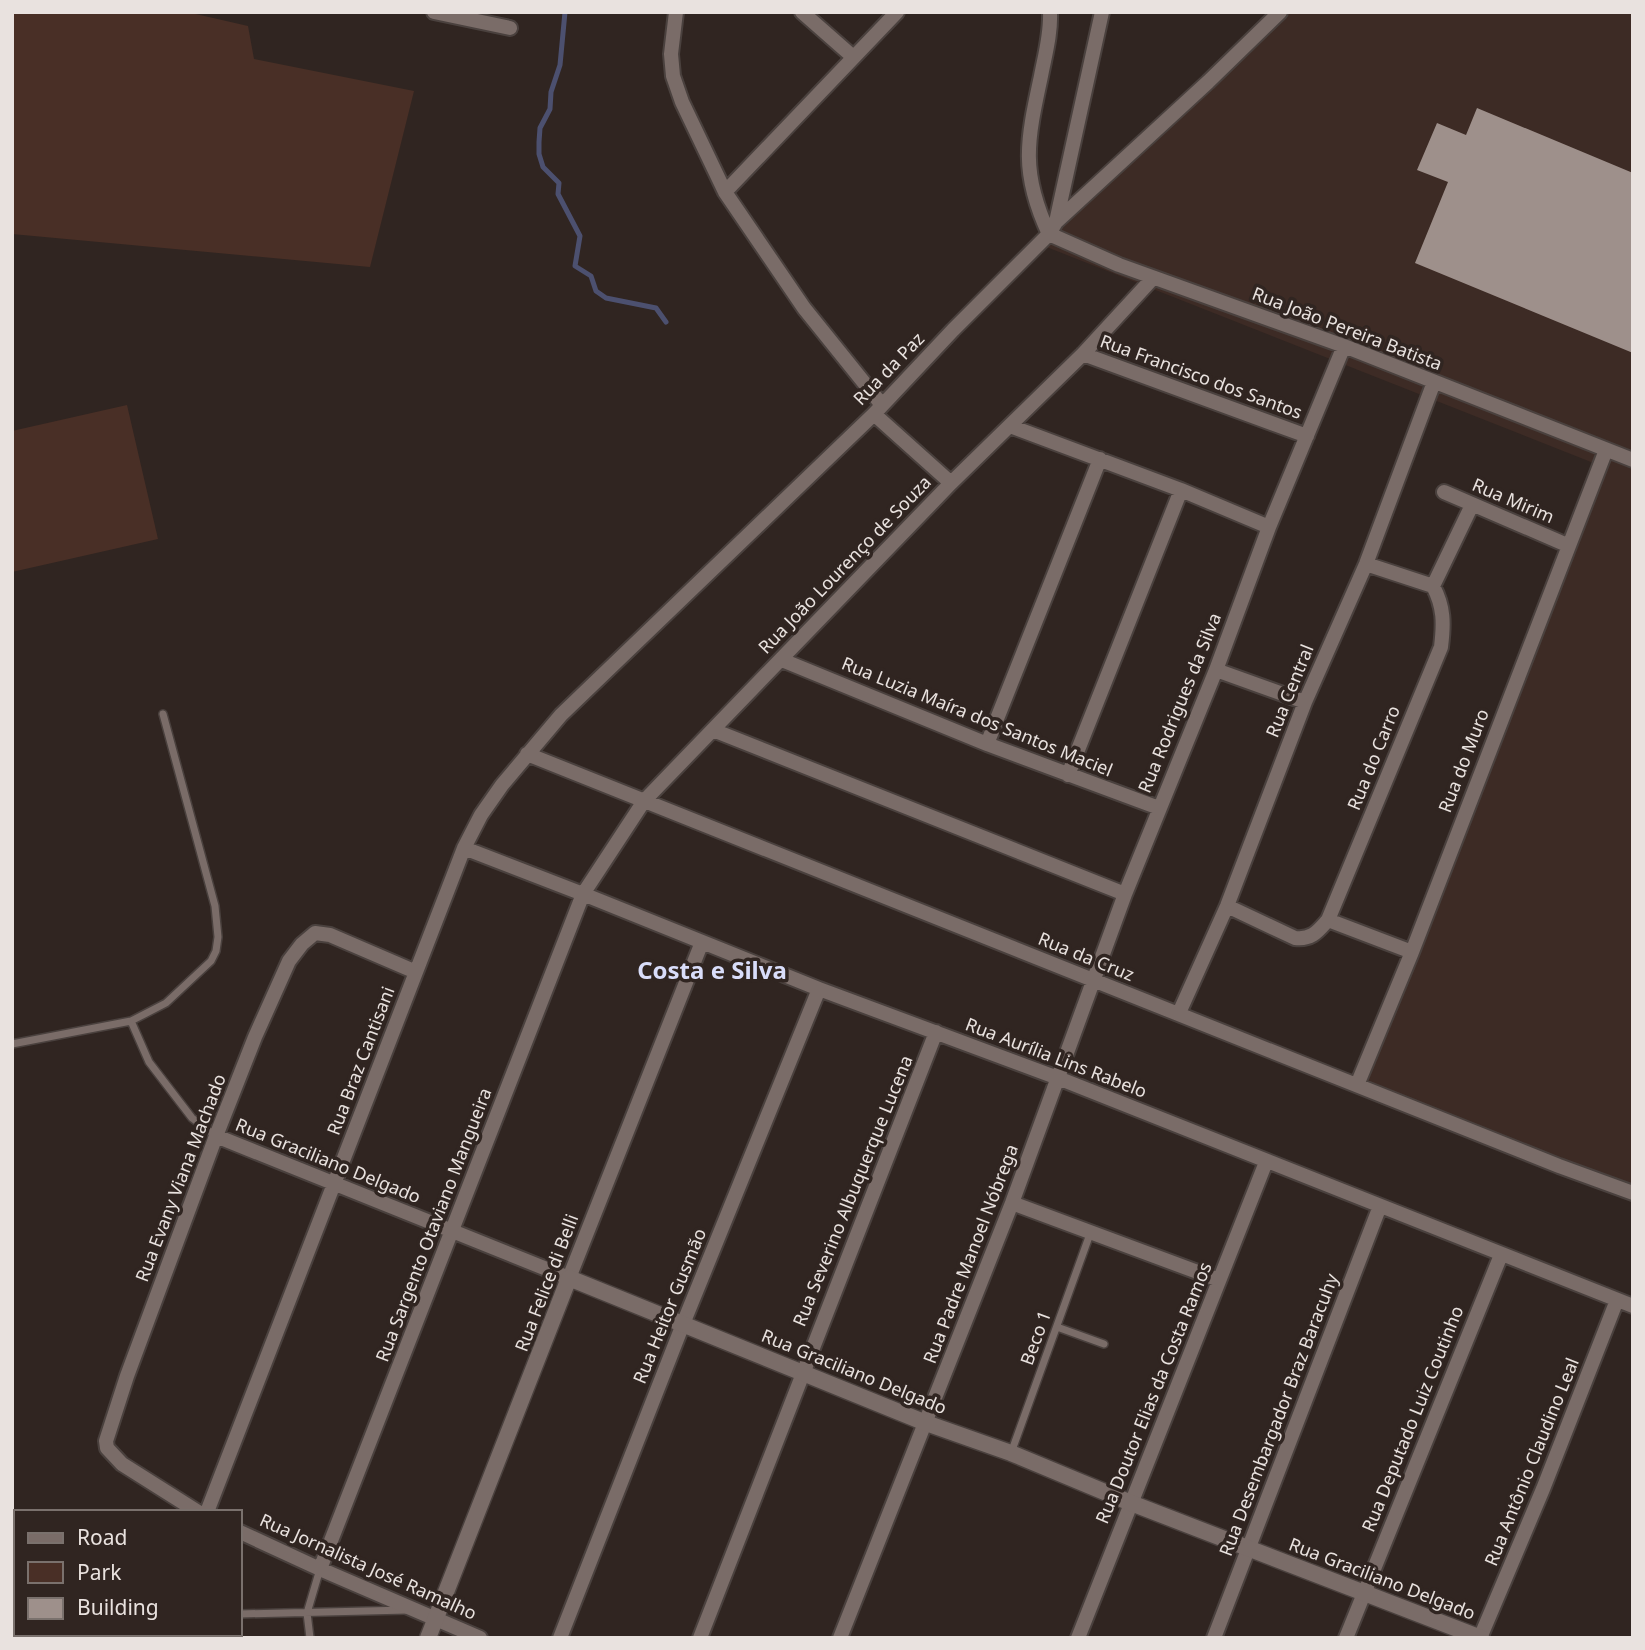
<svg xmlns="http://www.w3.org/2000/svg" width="1645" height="1650" font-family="'Noto Sans',sans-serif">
	<rect width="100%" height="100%" fill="#302521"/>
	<path fill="#3d2b25" d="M1279,12H1633V1201L1356,1089L1601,466L1039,244Z"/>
	<path fill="#492f26" d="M12,12H187L248,26L254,59L414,91L370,267L12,234Z
		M127,405L158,539L12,572V431Z"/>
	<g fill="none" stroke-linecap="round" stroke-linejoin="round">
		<path stroke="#4c506f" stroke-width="5" d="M565,12L560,65L551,92L550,109L540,128L539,142V154L543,167L559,183L558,194L580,236L575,266L591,276L596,291L606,298L656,308L666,322"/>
	</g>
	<path fill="#9e908b" d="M1477,108L1633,173V353L1415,263L1448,182L1417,170L1437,123L1466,135Z"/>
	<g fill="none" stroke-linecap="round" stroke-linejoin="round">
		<g stroke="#4a413e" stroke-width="10">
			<path id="service" d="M131,1021L149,1062L192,1118L216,1136
				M12,1044L131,1021L166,1003L211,961L216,951L218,937L215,906L163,714
				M1057,1327L1104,1344
				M1011,1453L1090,1234
				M240,1614L407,1610
				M169,1638L176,1634
				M310,1638L307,1613L320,1569"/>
		</g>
		<g stroke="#4a413e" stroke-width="18">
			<path id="minor" d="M434,12L510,28
				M676,12L671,54L673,76L682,102L725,192L804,308L882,405
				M802,12L852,56
				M725,192L897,12
				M1056,222L1102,12
				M1049,234L1119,265L1344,346L1633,460
				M1049,234C1020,172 1027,141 1041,76C1045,55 1051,34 1050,12
				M1083,354L1307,436
				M874,414L951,483
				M1010,426L1181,490L1269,527
				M1444,492L1567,545
				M1366,564L1433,586
				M782,660L987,744L1159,808
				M1216,670L1305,702
				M713,730L1125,894
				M987,744L1100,459
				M527,754L1559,1166L1633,1193
				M1068,775L1181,490
				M464,848L583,894L819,989L1058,1078L1633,1306
				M1227,906L1295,938C1312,940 1318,931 1328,920L1441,647C1444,623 1444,607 1433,586L1472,505
				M1328,920L1412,952
				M1179,1013L1227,906L1305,702L1366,564L1434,382
				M1357,1085L1412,952L1606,450
				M216,1136L569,1278L702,942
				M1012,1203L1219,1280
				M198,1512L122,1464L107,1448L106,1441L127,1376L216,1136L255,1037L289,961L302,944L315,933L330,935L416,972
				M207,1512L464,848L481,815L502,785L561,715L874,414L953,330L1049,234L1056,222L1208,82L1280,12
				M240,1532L320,1569L480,1638
				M320,1569L583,894L644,801L951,483L1083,354L1153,278
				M83,1634L87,1638
				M24,1638L25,1634
				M560,1638L683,1324L819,989
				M700,1638L936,1032
				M840,1638L1012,1203L1125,894L1216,670L1269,527L1344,346
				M1078,1638L1266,1162
				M1214,1638L1380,1206
				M1346,1638L1501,1255
				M1480,1638L1543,1489L1617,1300"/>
		</g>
		<g stroke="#4a413e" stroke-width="19">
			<path id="tertiary" d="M428,1638L569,1278L926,1423L1011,1453L1131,1503L1481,1638"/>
		</g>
		<use href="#service" stroke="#7a6c68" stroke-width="7"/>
		<use href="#minor" stroke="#7a6c68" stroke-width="14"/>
		<use href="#tertiary" stroke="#7a6c68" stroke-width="16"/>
	</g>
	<g text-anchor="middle" stroke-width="7" stroke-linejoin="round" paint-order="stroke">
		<g font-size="18" fill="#e9e2df" stroke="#302521">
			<text transform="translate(1347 329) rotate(21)" y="6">Rua João Pereira Batista</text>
			<text transform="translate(889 369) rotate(-46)" y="6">Rua da Paz</text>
			<text transform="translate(1201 377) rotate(20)" y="6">Rua Francisco dos Santos</text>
			<text transform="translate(1513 501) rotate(23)" y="6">Rua Mirim</text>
			<text transform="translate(845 565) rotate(-46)" y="6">Rua João Lourenço de Souza</text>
			<text transform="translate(1290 691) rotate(-68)" y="6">Rua Central</text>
			<text transform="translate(1180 703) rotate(-68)" y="6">Rua Rodrigues da Silva</text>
			<text transform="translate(977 717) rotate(22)" y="6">Rua Luzia Maíra dos Santos Maciel</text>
			<text transform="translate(1374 758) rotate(-68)" y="6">Rua do Carro</text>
			<text transform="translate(1464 761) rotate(-69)" y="6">Rua do Muro</text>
			<text transform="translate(1086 957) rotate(22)" y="6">Rua da Cruz</text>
			<text transform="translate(1056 1058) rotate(21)" y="6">Rua Aurília Lins Rabelo</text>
			<text transform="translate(361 1061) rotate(-69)" y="6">Rua Braz Cantisani</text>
			<text transform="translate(328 1161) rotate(22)" y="6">Rua Graciliano Delgado</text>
			<text transform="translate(181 1178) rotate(-69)" y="6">Rua Evany Viana Machado</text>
			<text transform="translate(853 1191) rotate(-68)" y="6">Rua Severino Albuquerque Lucena</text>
			<text transform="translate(434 1225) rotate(-69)" y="6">Rua Sargento Otaviano Mangueira</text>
			<text transform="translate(971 1254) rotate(-69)" y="6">Rua Padre Manoel Nóbrega</text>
			<text transform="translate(547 1283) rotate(-69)" y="6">Rua Felice di Belli</text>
			<text transform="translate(670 1306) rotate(-68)" y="6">Rua Heitor Gusmão</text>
			<text transform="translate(1036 1338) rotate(-70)" y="6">Beco 1</text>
			<text transform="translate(854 1372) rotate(22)" y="6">Rua Graciliano Delgado</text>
			<text transform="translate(1154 1393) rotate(-68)" y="6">Rua Doutor Elias da Costa Ramos</text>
			<text transform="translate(1279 1415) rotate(-69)" y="6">Rua Desembargador Braz Baracuhy</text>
			<text transform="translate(1413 1419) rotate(-68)" y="6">Rua Deputado Luiz Coutinho</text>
			<text transform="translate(1532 1462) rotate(-68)" y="6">Rua Antônio Claudino Leal</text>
			<text transform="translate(368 1567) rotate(24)" y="6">Rua Jornalista José Ramalho</text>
			<text transform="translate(1382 1579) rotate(21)" y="6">Rua Graciliano Delgado</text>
		</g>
		<g font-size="24" font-weight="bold" fill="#d9ddfa" stroke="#302521">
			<text x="712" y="979">Costa e Silva</text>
		</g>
	</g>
	<rect width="1645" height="1650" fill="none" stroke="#e9e2df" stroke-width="28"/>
	<rect x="14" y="1510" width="228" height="126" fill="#302521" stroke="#7a716d" stroke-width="2"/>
	<rect x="28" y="1533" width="35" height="10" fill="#7a6c68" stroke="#7a716d" stroke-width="2"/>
	<text x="77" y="1545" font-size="21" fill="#e9e2df">Road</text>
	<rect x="28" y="1562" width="35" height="21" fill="#492f26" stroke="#7a716d" stroke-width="2"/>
	<text x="77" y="1580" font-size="21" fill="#e9e2df">Park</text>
	<rect x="28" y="1598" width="35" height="21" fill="#9e908b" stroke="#7a716d" stroke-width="2"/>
	<text x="77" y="1615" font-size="21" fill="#e9e2df">Building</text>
</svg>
